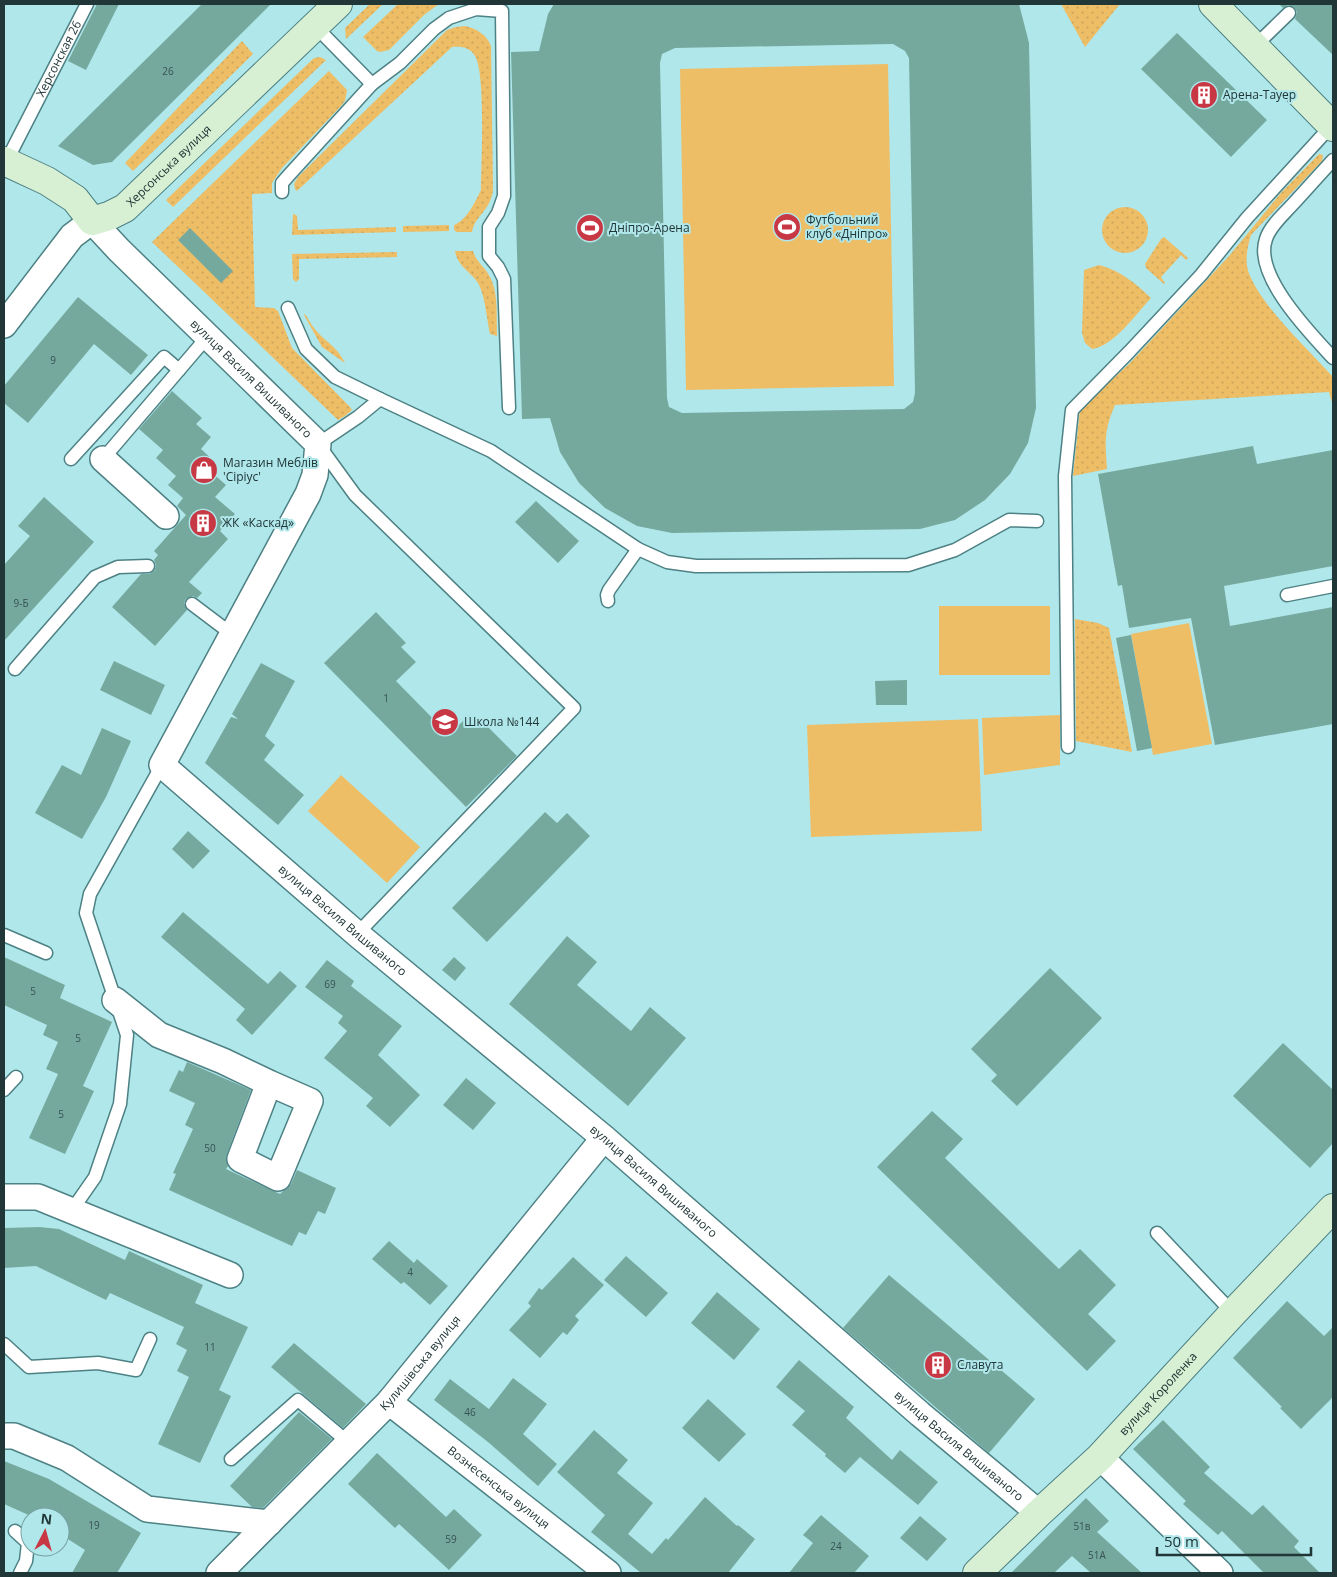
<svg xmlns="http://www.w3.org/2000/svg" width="1337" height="1577" font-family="'Open Sans',sans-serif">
	<defs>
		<pattern id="grass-dots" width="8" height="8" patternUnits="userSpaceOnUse" patternTransform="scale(1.25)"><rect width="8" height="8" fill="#eebe67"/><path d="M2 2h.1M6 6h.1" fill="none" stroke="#cca45a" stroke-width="1.8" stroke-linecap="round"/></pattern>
	</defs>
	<rect width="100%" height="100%" fill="#b0e7ea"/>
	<path fill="url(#grass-dots)" d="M370,4H383L346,39L345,28Z
		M398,4H439L424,15L389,50L380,52L377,51L363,37Z
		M1061,4H1120L1085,47Z
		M465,26C476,28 487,35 491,46L493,190C490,212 475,215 472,232H456L454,229V225C467,220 475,202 481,190C481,165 486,74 475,56C470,47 461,46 452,47L297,191L295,189L294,184L298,177L447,30L456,27Z
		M242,41L253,54L133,171L125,163Z
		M320,57L326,60L173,207L166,200L314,58Z
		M329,71L347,90L345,101L341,106L282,168L272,183V193L252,194L255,307L274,308L278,311L292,348L350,407L352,410L345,416L338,420L152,242Z
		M1319,154L1323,155L1322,161L1251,235C1247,248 1244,263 1250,276C1265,310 1308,349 1333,377V406L1329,392L1115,405C1104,430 1105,442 1107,469L1073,476L1080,409L1130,363L1229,256L1280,194Z
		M1102 230a23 23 0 1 1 46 0a23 23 0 1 1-46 0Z
		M293,214L296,215L297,216L298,230L396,227V232L292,235Z
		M449,225V231L403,232V226Z
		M1164,237L1188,258L1186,260L1181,255L1161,277L1165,283L1164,284L1146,268L1145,264L1161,239Z
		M455,251H473C476,262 485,267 490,277C499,294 496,318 497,336L490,334C487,320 485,295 478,283C471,272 457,266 455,251Z
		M397,252V257L299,259V279L296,282L293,279L292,254Z
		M1099,265C1121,271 1135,283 1151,298C1137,313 1113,347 1092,349L1085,343L1082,333L1084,270Z
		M305,314C308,318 310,323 314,328C325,342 337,346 345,363L322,347L304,315Z
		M1075,619L1098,623L1109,628L1132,752L1076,741Z"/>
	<path fill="#eebe67" d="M888,64L894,386L686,390L680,69Z
		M939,606H1050V675H939Z
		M1189,623L1212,744L1153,755L1131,634Z
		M1060,715V765L984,775L982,718Z
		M978,719L982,831L811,837L807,725Z
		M341,775L420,847L387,883L308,811Z"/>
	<path fill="#76a99e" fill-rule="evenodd" d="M97,4H119L86,70L68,61Z
		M202,4H271L112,162L93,165L58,146Z
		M554,4H1019L1029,43L1036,408L1028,443L1010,474L985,500L955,520L920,529L672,533L637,526L605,508L579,483L560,452L550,418L522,419L511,52L539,51L548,14ZM893,44L905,51L909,58L915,393L913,402L904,409L682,413L669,407L667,398L660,63L662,54L675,48Z
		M1279,4H1333V55L1295,19L1297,12L1294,7L1288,5L1283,8Z
		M1177,33L1267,120L1231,157L1141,69Z
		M190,228L233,271L221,283L178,240Z
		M78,297L148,355L131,375L94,344L28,423L4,403V386Z
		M172,391L202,418L196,424L211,437L201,449L216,463L209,470L226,485L215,497L235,514L220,531L228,539L189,582L202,593L197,598L193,596L186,599L184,603L187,610L155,646L112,607L141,574H149L155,570L156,565L154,560L158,555L154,551L186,515L177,506L183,498L168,485L176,476L156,458L163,450L139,429Z
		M1253,446L1257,464L1333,450V566L1224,586L1230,626L1333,607V724L1215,745L1191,618L1129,628L1122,585L1118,586L1098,474Z
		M44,497L94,542L4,641V565L30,536L18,526Z
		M536,501L579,541L558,563L515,522Z
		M376,612L406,643L401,647L416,662L396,681L449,735L469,715L482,728L486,725L517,756L466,807L324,663Z
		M1131,635L1152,748L1137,751L1116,638Z
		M114,661L165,685L151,715L100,690Z
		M261,663L295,681L265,736L275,745L264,760L304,795L278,825L205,763L231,717L238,719L232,714Z
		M907,680V705H876L875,681Z
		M102,728L131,741L106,797L82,839L35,813L62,765L81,775Z
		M545,812L557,823L567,813L590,836L487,942L452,908Z
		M188,831L210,851L193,869L172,849Z
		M183,912L268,984L280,971L297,986L252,1035L236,1020L245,1009L161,937Z
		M567,936L597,962L577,985L631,1031L650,1007L686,1038L628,1106L509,1004Z
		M4,957L65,985L60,998L112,1022L83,1086L94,1091L65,1154L29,1138L58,1074L46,1069L58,1042L43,1035L47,1025L4,1005Z
		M454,957L466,968L455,981L442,970Z
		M327,960L354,981L351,986L402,1026L378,1055L420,1095L390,1127L366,1106L373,1098L324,1058L347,1031L338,1023L343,1016L305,987Z
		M1050,968L1102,1018L1017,1106L991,1081L997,1075L971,1049Z
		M1283,1043L1333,1090V1143L1310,1168L1233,1096Z
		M187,1062L251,1090L227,1154L226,1160L228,1166L226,1169L280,1194L291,1184L297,1170L336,1188L325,1214L318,1211L306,1235L299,1232L292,1246L169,1190L176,1174L173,1173L193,1129L185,1125L195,1103L169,1091L179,1070L183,1072Z
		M466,1078L496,1103L473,1130L443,1105Z
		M932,1111L963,1139L945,1158L1059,1269L1080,1249L1116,1285L1088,1314L1116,1341L1087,1371L877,1167Z
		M39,1227L59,1229L125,1260L129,1251L203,1285L195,1303L248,1327L219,1390L231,1396L200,1463L158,1444L189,1377L177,1371L187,1350L176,1344L184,1327L110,1293L106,1300L36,1266L4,1268V1228Z
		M389,1241L414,1263L417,1259L448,1286L430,1305L404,1282L401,1284L372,1259Z
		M626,1256L668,1293L646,1317L604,1280Z
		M573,1257L604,1285L575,1316L579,1320L567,1335L563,1332L540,1358L509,1330L531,1306L528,1303L539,1288L542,1290Z
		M889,1275L1035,1399L989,1453L843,1328Z
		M717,1292L760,1329L734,1360L691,1323Z
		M1287,1301L1324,1336L1333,1327V1397L1301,1429L1280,1408L1282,1407L1233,1358Z
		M294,1343L366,1404L343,1428L271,1367Z
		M799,1360L854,1407L846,1418L892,1460L900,1450L938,1482L918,1505L860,1457L845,1473L825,1456L826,1454L792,1425L805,1411L776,1387Z
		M513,1378L547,1404L523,1434L557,1464L538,1486L488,1442L434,1400L450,1379L489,1409Z
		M708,1399L746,1434L719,1462L682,1428Z
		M299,1412L332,1439L263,1508L252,1507L230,1486Z
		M1163,1420L1210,1467L1204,1473L1252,1515L1263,1505L1299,1541L1294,1547L1320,1573H1264L1222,1531L1218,1535L1183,1504L1186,1501L1133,1449Z
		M594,1430L628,1460L617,1473L653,1503L628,1534L652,1554L666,1538L668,1540L705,1497L737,1526L738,1525L755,1539L728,1573H641L591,1532L605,1515L557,1472Z
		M377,1453L446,1517L454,1509L482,1535L449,1570L399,1524L395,1528L348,1484Z
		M4,1461L49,1479L141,1533L117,1573H72L85,1550L60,1534V1517H33L4,1504Z
		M1086,1498L1109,1521L1097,1532L1142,1573H1091L1072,1556L1054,1573H1011Z
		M821,1515L869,1556L854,1573H789L813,1543L803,1535Z
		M920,1516L947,1539L927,1561L900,1538Z"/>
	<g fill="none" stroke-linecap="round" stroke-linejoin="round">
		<g stroke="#4d8184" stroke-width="15">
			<g id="lane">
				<path d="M1255,46L1289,13"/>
				<path d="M372,84L400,63L434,29L449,18L476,9L502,11L504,196L498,213L489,227V256L498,267L504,279L509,408"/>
				<path d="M1333,160C1319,175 1306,190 1292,205C1283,215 1270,226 1266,239C1253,275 1310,333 1333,358"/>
				<path id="s1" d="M6,162L87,4"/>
				<path d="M282,192V183L289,175L372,84L315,26"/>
				<path d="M288,308L306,349L335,377L380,399L358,417L318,444L355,495L574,708L357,934"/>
				<path d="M380,399L491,451L638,549L667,562L696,566L908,565L955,550L1009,520L1037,521"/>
				<path d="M71,459L164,357L179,370"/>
				<path d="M103,459L208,336"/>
				<path d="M1287,595L1333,586"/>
				<path d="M608,601L607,595L609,590L638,549"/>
				<path d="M192,604L233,635"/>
				<path d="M15,669L95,577L118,567L148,566"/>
				<path d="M1068,747L1065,476L1072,410L1129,352L1201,275L1247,218L1332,125"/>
				<path d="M4,935L46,953"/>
				<path d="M4,1090L16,1077"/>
				<path d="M72,1210L95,1177L120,1104L127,1035L86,913L90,894L162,765"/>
				<path d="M1157,1233L1233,1313"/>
				<path d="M4,1344L29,1367L98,1363L136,1370L150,1339"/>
				<path d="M231,1459L298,1400L349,1443"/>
				<path d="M15,1531L28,1543L26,1561L20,1573"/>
			</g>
		</g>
		<g stroke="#4d8184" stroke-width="28">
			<g id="street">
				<path id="s2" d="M4,325L72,236L92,221L119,250L318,444L315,475L308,494L162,765L357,934L604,1138L920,1414L1039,1513"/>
				<path d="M103,459L166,516"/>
				<path d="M115,1000L159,1035L223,1061L269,1083L240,1159L278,1178L310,1101L269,1083"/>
				<path d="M4,1197H38L230,1275"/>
				<path id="s3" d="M389,1402L608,1573"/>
				<path d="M4,1436H14L67,1458L147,1509L269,1523"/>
				<path d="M1100,1457L1220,1573"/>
				<path id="s4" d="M219,1573L389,1402L604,1138"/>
			</g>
		</g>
		<g stroke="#4d8184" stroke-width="30">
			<g id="secondary">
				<path d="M1213,4L1333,127"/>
				<path id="s5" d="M4,161L47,181L75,199L92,221L109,216L125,208L338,4"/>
				<path id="s6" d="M977,1573L1039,1513L1100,1457L1233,1313L1333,1208"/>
			</g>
		</g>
		<use href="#lane" stroke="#fff" stroke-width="12"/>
		<use href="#street" stroke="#fff" stroke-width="25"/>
		<use href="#secondary" stroke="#d7f0d3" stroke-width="28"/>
	</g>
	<defs>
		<g id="building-disc" transform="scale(1.4375)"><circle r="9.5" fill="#c83844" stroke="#b0e7ea"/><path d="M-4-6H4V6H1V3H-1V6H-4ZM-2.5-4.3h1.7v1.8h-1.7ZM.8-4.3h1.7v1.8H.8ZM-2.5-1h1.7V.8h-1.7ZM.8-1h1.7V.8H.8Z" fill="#fff"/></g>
		<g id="stadium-disc" transform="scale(1.4375)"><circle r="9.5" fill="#c83844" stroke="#b0e7ea"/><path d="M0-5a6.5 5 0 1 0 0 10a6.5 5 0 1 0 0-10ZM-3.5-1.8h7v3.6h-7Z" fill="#fff"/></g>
		<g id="shop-disc" transform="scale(1.4375)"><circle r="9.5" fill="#c83844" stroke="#b0e7ea"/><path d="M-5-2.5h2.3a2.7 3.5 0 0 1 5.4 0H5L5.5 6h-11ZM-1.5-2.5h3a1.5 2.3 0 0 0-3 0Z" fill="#fff"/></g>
		<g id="school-disc" transform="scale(1.4375)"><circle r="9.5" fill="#c83844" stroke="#b0e7ea"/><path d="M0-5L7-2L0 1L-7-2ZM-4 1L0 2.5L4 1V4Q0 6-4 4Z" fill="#fff"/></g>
	</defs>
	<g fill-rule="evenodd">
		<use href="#building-disc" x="1204" y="95"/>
		<use href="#stadium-disc" x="787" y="227"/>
		<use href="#stadium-disc" x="590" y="228"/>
		<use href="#shop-disc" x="204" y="470"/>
		<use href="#building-disc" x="203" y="523"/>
		<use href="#school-disc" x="445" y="722"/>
		<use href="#building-disc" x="938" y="1365"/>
	</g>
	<g text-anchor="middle" stroke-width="4" stroke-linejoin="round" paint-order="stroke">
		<g font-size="10" fill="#365351">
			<text x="168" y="75">26</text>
			<text x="53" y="364">9</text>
			<text x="21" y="607">9-Б</text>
			<text x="386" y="702">1</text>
			<text x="330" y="988">69</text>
			<text x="33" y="995">5</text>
			<text x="78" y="1042">5</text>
			<text x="61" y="1118">5</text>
			<text x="210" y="1152">50</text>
			<text x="410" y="1276">4</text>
			<text x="210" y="1351">11</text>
			<text x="470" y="1416">46</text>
			<text x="94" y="1529">19</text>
			<text x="1082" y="1530">51в</text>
			<text x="451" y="1543">59</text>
			<text x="836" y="1550">24</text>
			<text x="1097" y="1559">51А</text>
		</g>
		<g font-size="12" fill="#203637" stroke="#b0e7ea">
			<text dy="4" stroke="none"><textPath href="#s1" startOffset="116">Херсонская 26</textPath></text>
			<text dy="4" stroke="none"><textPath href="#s5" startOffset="205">Херсонська вулиця</textPath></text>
			<text dy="4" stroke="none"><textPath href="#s2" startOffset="361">вулиця Василя Вишиваного</textPath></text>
			<text dy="4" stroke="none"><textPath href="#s2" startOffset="1052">вулиця Василя Вишиваного</textPath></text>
			<text dy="4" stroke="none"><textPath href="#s2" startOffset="1458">вулиця Василя Вишиваного</textPath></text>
			<text dy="4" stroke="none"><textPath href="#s4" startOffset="291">Кулишівська вулиця</textPath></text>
			<text dy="4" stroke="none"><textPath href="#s6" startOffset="255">вулиця Короленка</textPath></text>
			<text dy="4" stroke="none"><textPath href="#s2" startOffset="1862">вулиця Василя Вишиваного</textPath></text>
			<text dy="4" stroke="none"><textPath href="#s3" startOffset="139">Вознесенська вулиця</textPath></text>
		</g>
		<g font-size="12" fill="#203637" stroke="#b0e7ea" text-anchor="start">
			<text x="1223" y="99">Арена-Тауер</text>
			<text x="806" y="224">Футбольний<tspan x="806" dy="14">клуб «Дніпро»</tspan></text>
			<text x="609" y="232">Дніпро-Арена</text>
			<text x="223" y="467">Магазин Меблів<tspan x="223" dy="14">'Сіріус'</tspan></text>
			<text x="222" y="527">ЖК «Каскад»</text>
			<text x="464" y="726">Школа №144</text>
			<text x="957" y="1369">Славута</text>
		</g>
	</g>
	<rect width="1337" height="1577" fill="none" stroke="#203637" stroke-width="10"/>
	<g transform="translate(45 1532) rotate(6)"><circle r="24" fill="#b0e7ea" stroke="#76a0a2"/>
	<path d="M0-4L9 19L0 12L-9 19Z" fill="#c83844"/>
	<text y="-8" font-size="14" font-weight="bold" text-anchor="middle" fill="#203637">N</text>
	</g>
	<path d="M1157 1547v8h154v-8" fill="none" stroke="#203637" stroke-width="2.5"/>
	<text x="1164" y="1547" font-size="15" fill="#203637" stroke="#b0e7ea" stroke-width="4" paint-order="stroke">50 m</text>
</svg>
